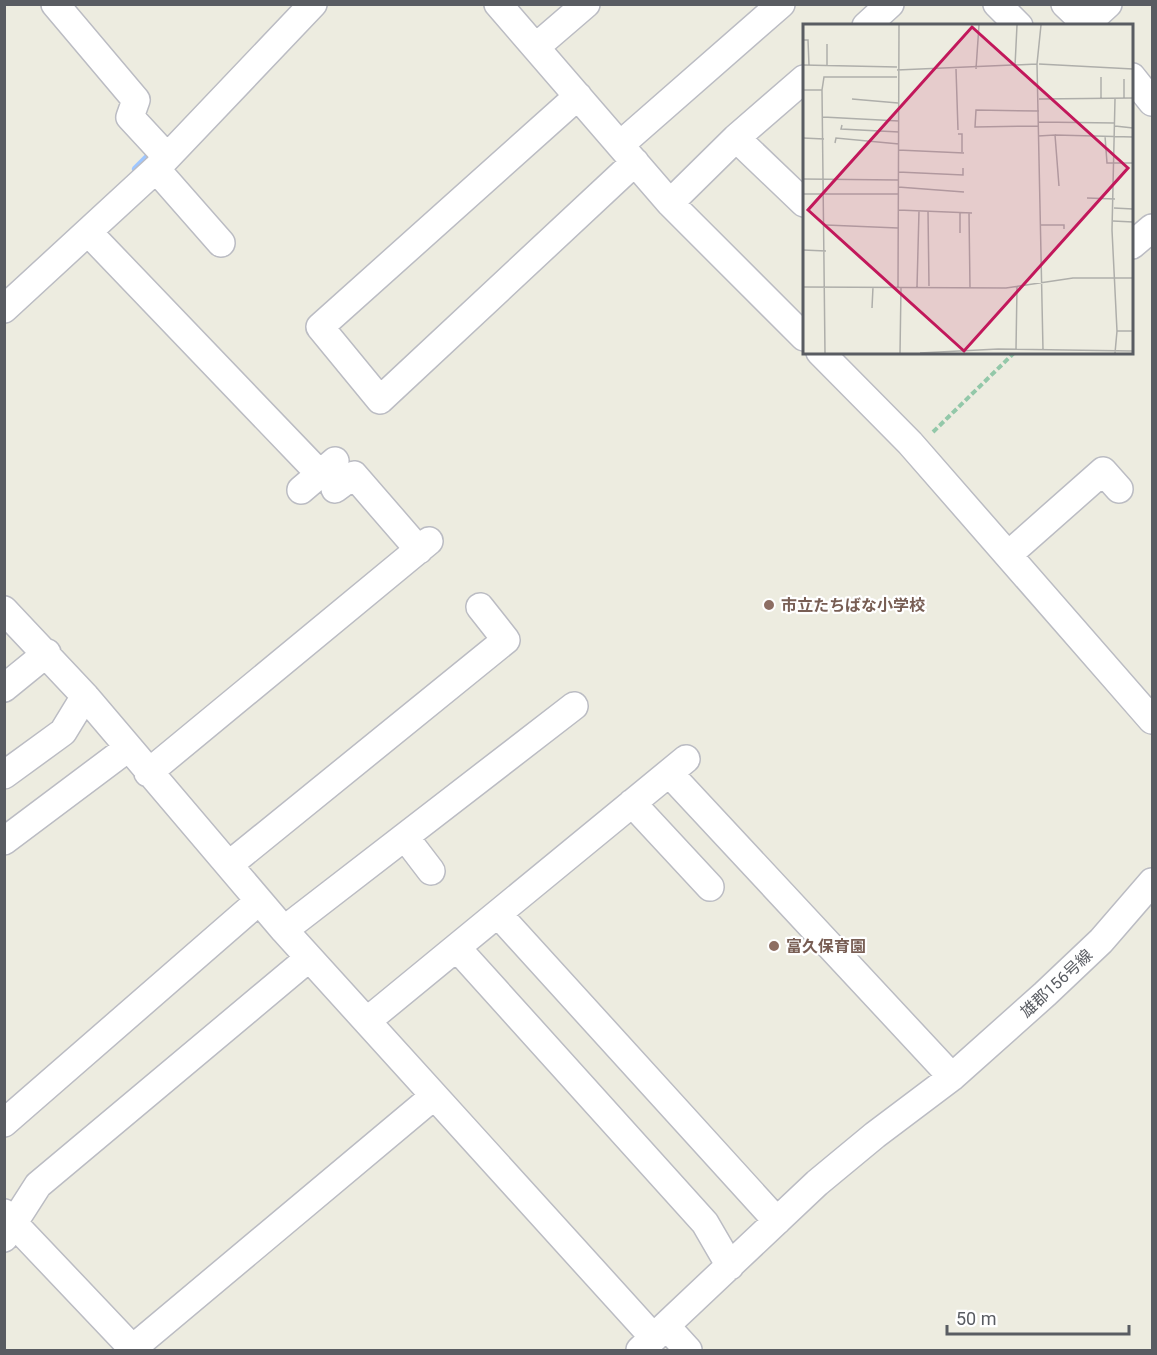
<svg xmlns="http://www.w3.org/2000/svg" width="1157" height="1355" font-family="Roboto,'Noto Sans JP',sans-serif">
	<rect width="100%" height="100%" fill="#edece0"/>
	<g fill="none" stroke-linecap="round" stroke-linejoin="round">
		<path stroke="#9ec6ff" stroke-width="8" d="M136,169L155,150"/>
		<g stroke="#bbbcc3" stroke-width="30">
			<path id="street" d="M55,4L136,100L130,117L167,157
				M498,4L670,203L804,337
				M997,4L1019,26
				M1065,4L1088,26
				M866,26L890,4
				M1084,26L1108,4
				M536,47L586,4
				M1132,77L1152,102
				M578,96L320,327L380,400L635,162
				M736,138L804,79
				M620,145L781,4
				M156,169L221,243
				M670,203L736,138L804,203
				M88,232L320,474
				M1132,245L1152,228
				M4,309L156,169L313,4
				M820,352L910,443L1152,720
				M335,489L354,475L419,550
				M301,490L335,461
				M1008,555L1103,471L1119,489
				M4,610L85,696L284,930L654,1338
				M4,688L47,653
				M148,773L429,541
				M669,773L952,1077
				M4,775L63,732L85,696
				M632,803L710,887
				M405,837L431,871
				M4,841L128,748
				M230,864L506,640L480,607
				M498,914L777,1221
				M284,930L574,706
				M457,948L705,1223L730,1266
				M367,1021L686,759
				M4,1123L259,901
				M4,1213L134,1350
				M4,1238L38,1185L309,958
				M667,1327L688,1350
				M132,1349L434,1096
				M640,1350L817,1183L875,1135L952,1077L1045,994L1101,941L1152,882"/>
		</g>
		<path stroke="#93c8a9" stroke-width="4" stroke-dasharray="6 3" stroke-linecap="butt" d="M933,432L1015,352"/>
		<use href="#street" stroke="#fff" stroke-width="27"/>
	</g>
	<g fill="#8d6e63" stroke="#fff" stroke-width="2">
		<circle cx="769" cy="605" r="6"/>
		<circle cx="774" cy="946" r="6"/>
	</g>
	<g text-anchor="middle" stroke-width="4.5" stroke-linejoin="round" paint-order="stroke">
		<g font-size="16" font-weight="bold" fill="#785e54" stroke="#fff" text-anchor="start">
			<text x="781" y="611">市立たちばな小学校</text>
			<text x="786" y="952">富久保育園</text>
		</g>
		<g font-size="16" fill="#595c62" stroke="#fff">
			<text transform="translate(1056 983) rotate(-43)" y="6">雄郡156号線</text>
		</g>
	</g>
	<g transform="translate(803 24)">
		<rect width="330" height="330" fill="#edece0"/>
		<path fill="none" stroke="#aeaeaa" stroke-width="1.5" d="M238,1L234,40L240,326M0,16H5L6,41M236,40L330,45M0,41L94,43M24,41V20M212,42L214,1M153,45L155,106M173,45L176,1M94,46L234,40M298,53V75M321,55V75M0,66H19L22,329M19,66L21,53H94M49,75L95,79M236,75L330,74M312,75L309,206L314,307M20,93L96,97M235,98L312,99M39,101L38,105L96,108M235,102L172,103L173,86L236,87M312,102L330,104M155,110H159V128M252,111L330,113M235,112L252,111L256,162M302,112L304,139H330M0,114L21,115M32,119L33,114L96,120M95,126L161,129M95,148L160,151V144M0,155L95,156M95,163L161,168M0,170H95M284,174L312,175M311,184L330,185M95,186L169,189M125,187L126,262M157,188V209M166,189L167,264M310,197L330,198M23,201L95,204M238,201H261V205M0,226L23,227M0,263L203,264L270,254H330M95,263L96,1M114,263L116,187M69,284L70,263M213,325L214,263M97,329L98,263M117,329L195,325L330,327M312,329L314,307H330"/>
		<path fill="#c2185b" fill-opacity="0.15" stroke="#c2185b" stroke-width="3" d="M169,3L325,144L161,327L5,186Z"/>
		<rect width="330" height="330" fill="none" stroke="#595c62" stroke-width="3"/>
	</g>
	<rect width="1157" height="1355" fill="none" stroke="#595c62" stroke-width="12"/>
	<path d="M947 1325v9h182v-9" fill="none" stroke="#595c62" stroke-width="3"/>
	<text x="956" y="1325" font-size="18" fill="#595c62" stroke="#ffffff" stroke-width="4.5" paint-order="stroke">50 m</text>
</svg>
